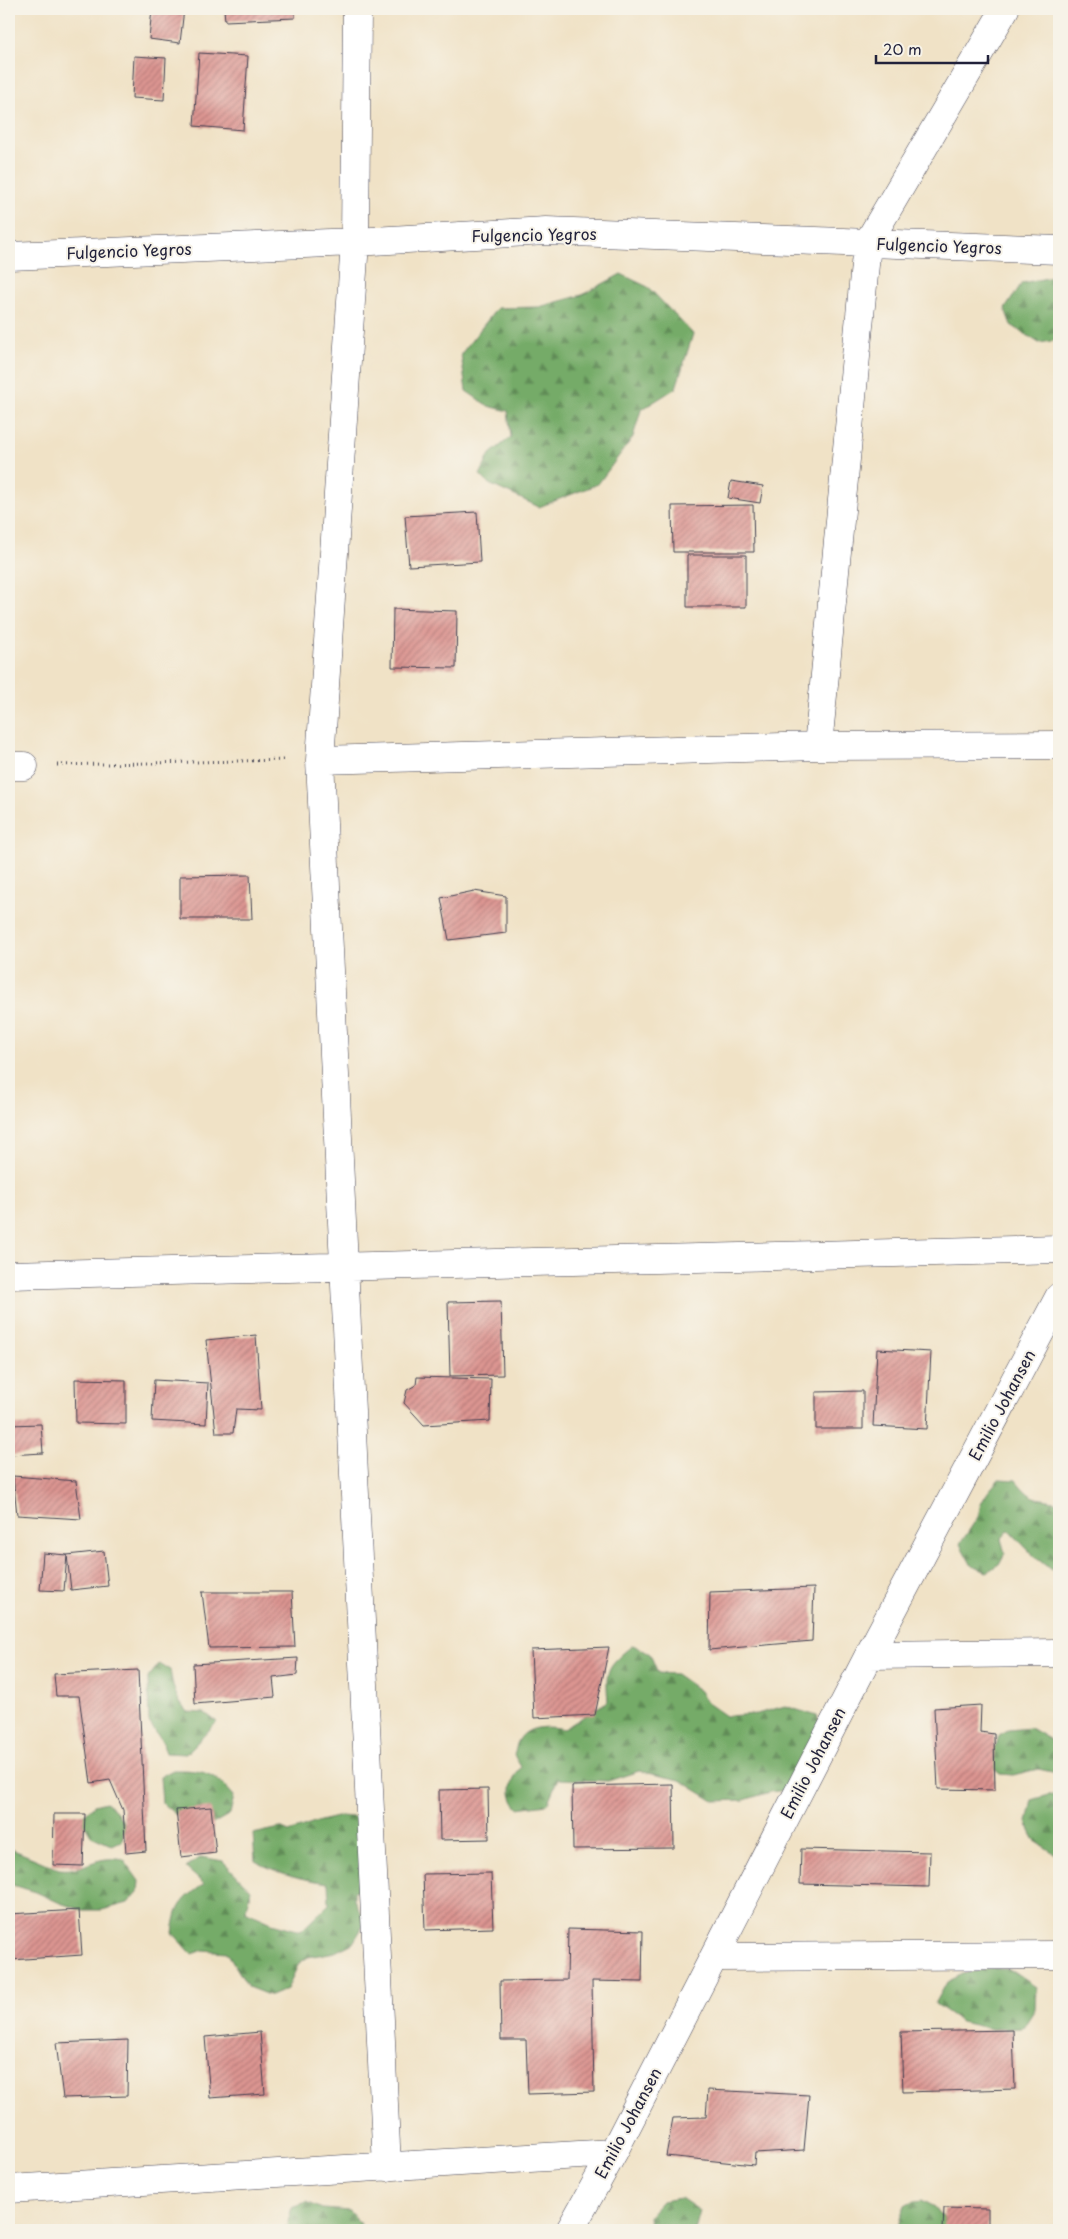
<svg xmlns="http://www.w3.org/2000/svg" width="1068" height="2239" font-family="'Playpen Sans',sans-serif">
	<defs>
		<pattern id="forest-firs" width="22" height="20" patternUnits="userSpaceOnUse" patternTransform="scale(1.25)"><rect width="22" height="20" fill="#75ab68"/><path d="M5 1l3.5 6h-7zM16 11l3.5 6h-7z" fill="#608b57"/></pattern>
		<pattern id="building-hatch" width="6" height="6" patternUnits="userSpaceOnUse" patternTransform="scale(1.25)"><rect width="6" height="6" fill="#dc9591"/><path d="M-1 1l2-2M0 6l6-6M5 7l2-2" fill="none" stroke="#b27978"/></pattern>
	</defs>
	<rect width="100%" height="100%" fill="#f7f3e8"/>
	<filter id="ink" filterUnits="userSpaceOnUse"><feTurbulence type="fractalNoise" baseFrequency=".02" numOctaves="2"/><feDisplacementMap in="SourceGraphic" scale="10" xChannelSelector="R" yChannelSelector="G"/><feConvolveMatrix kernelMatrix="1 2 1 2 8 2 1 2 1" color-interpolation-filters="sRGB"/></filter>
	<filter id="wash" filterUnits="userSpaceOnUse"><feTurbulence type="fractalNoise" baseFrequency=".0096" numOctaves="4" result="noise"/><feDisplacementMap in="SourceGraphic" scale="20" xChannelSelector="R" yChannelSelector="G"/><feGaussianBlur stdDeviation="1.12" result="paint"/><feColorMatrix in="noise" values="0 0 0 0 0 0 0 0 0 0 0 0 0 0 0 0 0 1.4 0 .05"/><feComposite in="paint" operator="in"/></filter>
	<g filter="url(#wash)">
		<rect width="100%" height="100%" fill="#f0e2c6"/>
		<path fill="url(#forest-firs)" stroke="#4c6652" d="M621,274L648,287L693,334L676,388L641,410L633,437L598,484L539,507L489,484L480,475L490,454L511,437L508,411L488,406L466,391L461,354L497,308L539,307L582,295Z
			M1052,277L1059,279V340L1039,343L1011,325L1005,309L1022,283Z
			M999,1479L1016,1480C1032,1501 1035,1497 1059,1502V1569L1051,1570L1034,1556L1009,1530L1001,1539L1005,1553L999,1564L987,1572L972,1566L960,1544L978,1517L981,1503L988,1492Z
			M633,1645L650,1654L658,1673L676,1674L700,1691L706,1702L726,1716L757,1714L785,1706L817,1716L825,1734L797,1789L770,1792L744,1800L714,1801L680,1780L639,1771L608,1781L558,1779L547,1804L518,1808C506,1793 511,1782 521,1767L514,1755C516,1751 516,1744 519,1740C527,1725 550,1726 564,1729L608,1701C605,1669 607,1666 633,1645Z
			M159,1664L170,1670C173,1687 175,1698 187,1712L205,1713L217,1722L186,1754L166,1753L163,1743L149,1722L148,1678Z
			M1030,1728L1059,1745V1770L1057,1773L1038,1769L1013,1775L1000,1774L993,1768L987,1757L996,1746L999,1735L1008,1730Z
			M173,1770C205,1770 213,1772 234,1796L230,1814L211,1825L183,1821L162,1803L160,1777Z
			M1059,1792V1856L1035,1841L1030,1831L1027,1822L1032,1800Z
			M106,1802L116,1811L125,1825L122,1841L111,1845L91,1836L83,1822L85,1814L94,1805Z
			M341,1816L363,1818L364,1888L354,1891V1900L366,1921L353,1943L335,1952L308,1957L299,1963L287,1989L271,1996L248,1987L227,1952L203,1950L192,1954L173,1933C177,1904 181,1901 204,1884L186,1868L201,1857L223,1861L251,1890L245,1911L272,1923L301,1931L329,1904L328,1883C302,1879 279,1874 255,1861L253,1834L280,1828L289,1832L320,1821Z
			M9,1848L59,1869C87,1872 92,1854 124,1860L139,1881L138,1892L128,1903L102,1910H82L60,1903L36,1892L9,1884Z
			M990,1968H1008L1036,1987L1035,2009L1023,2028L992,2029L961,2022L935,2004L947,1982L963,1974Z
			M681,2198L700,2211L695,2230L650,2229L649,2215L662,2201Z
			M922,2200L935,2207L948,2224L947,2230H902L899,2226L905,2206L914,2201Z
			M307,2202L322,2209L349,2211L361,2225L360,2230H286L292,2207Z"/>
		<g id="blocks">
			<path fill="url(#building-hatch)" d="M152,9H184L180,43L149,39Z
				M224,9H295V18L225,21Z
				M199,53L248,56L243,130L194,126Z
				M134,56L166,58L164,100L132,98Z
				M731,481L763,486L760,503L728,498Z
				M753,505L754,552H673L672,506Z
				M477,512L480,562L409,566L405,516Z
				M687,555H746V607H687Z
				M393,609L457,611L456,668L392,667Z
				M250,875L252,919H180V876Z
				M474,891L506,896V933L449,940L441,898Z
				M501,1301L503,1375L450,1376L448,1302Z
				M256,1335L261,1410L236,1409L233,1433H216L206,1340Z
				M877,1349L931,1352L927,1429L873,1426Z
				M417,1377L491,1379L490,1421L424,1425L404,1403L407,1390L416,1385Z
				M75,1379L126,1380V1424L76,1423Z
				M154,1380L208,1383L206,1424L152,1421Z
				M863,1391V1429H816V1392Z
				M41,1424L43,1453L9,1455V1425Z
				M13,1476L76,1481L81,1519L17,1515Z
				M104,1551L108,1586L71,1590L67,1555Z
				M43,1553L67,1555L64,1591L40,1590Z
				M814,1588L812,1641L709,1650L710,1592Z
				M202,1592H292L295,1647L209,1648Z
				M609,1647L595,1715L534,1718L531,1650Z
				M298,1658L297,1675L273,1678L275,1697L195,1704L193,1664Z
				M138,1670L146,1851L126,1853L123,1810L110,1780L91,1783L79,1696H56L54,1674Z
				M981,1705L980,1732L994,1734L995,1790L938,1789L934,1708Z
				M673,1784L674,1848L573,1849L572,1786Z
				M488,1789L489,1839L440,1840L439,1790Z
				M211,1807L216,1853L181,1857L176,1810Z
				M54,1814H85L83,1866L53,1865Z
				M801,1849L930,1852L929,1887L800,1884Z
				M491,1873L493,1928L425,1930L423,1874Z
				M79,1910L82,1955L11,1960L9,1914Z
				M568,1929L643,1931L642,1982L592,1981L594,2092L528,2094L526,2040H501L500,1981L567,1980Z
				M1013,2030L1015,2089L903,2092L901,2032Z
				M260,2032L265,2094L210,2098L205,2037Z
				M128,2040L127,2096L63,2098L56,2043Z
				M708,2090L809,2095L804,2150L755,2153L754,2165L666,2156L673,2118L706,2117Z
				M944,2208L988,2209V2230H943Z"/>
		</g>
	</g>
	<g filter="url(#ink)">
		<use href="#blocks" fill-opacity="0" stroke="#413f50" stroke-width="1"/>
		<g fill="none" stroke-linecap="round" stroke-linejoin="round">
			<g stroke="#413f50" stroke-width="29">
				<path id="minor" d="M357,9L355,242L320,760L387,2167
					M9,256L355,242L546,231L1059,250
					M818,746L867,244L1005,9
					M320,760L818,746L1059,745
					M9,766H24
					M9,1275L1059,1249
					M869,1655L1059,1653
					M714,1957L1059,1955
					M9,2189L613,2153
					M570,2230L613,2153L869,1655L1059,1297"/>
			</g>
			<path stroke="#413f50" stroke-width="3" stroke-dasharray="1 4" stroke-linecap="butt" d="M57,765L286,760"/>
			<use href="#minor" stroke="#fff" stroke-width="28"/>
		</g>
	</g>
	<g text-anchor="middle" stroke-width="4" stroke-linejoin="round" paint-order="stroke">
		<g font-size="16" fill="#22223b" stroke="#f7f3e8">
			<text transform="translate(534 235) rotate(-1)" y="6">Fulgencio Yegros</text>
			<text transform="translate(939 246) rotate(2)" y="6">Fulgencio Yegros</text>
			<text transform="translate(129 251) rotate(-2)" y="6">Fulgencio Yegros</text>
			<text transform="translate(1002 1405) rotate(-62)" y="6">Emilio Johansen</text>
			<text transform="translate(813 1763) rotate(-63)" y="6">Emilio Johansen</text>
			<text transform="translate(628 2123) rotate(-62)" y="6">Emilio Johansen</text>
		</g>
	</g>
	<rect width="1068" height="2239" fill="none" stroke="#f7f3e8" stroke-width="30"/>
	<path d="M876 55v8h112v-8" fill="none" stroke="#22223b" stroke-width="2.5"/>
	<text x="883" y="55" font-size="15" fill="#22223b" stroke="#f7f3e8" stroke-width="4" paint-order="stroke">20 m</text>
</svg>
